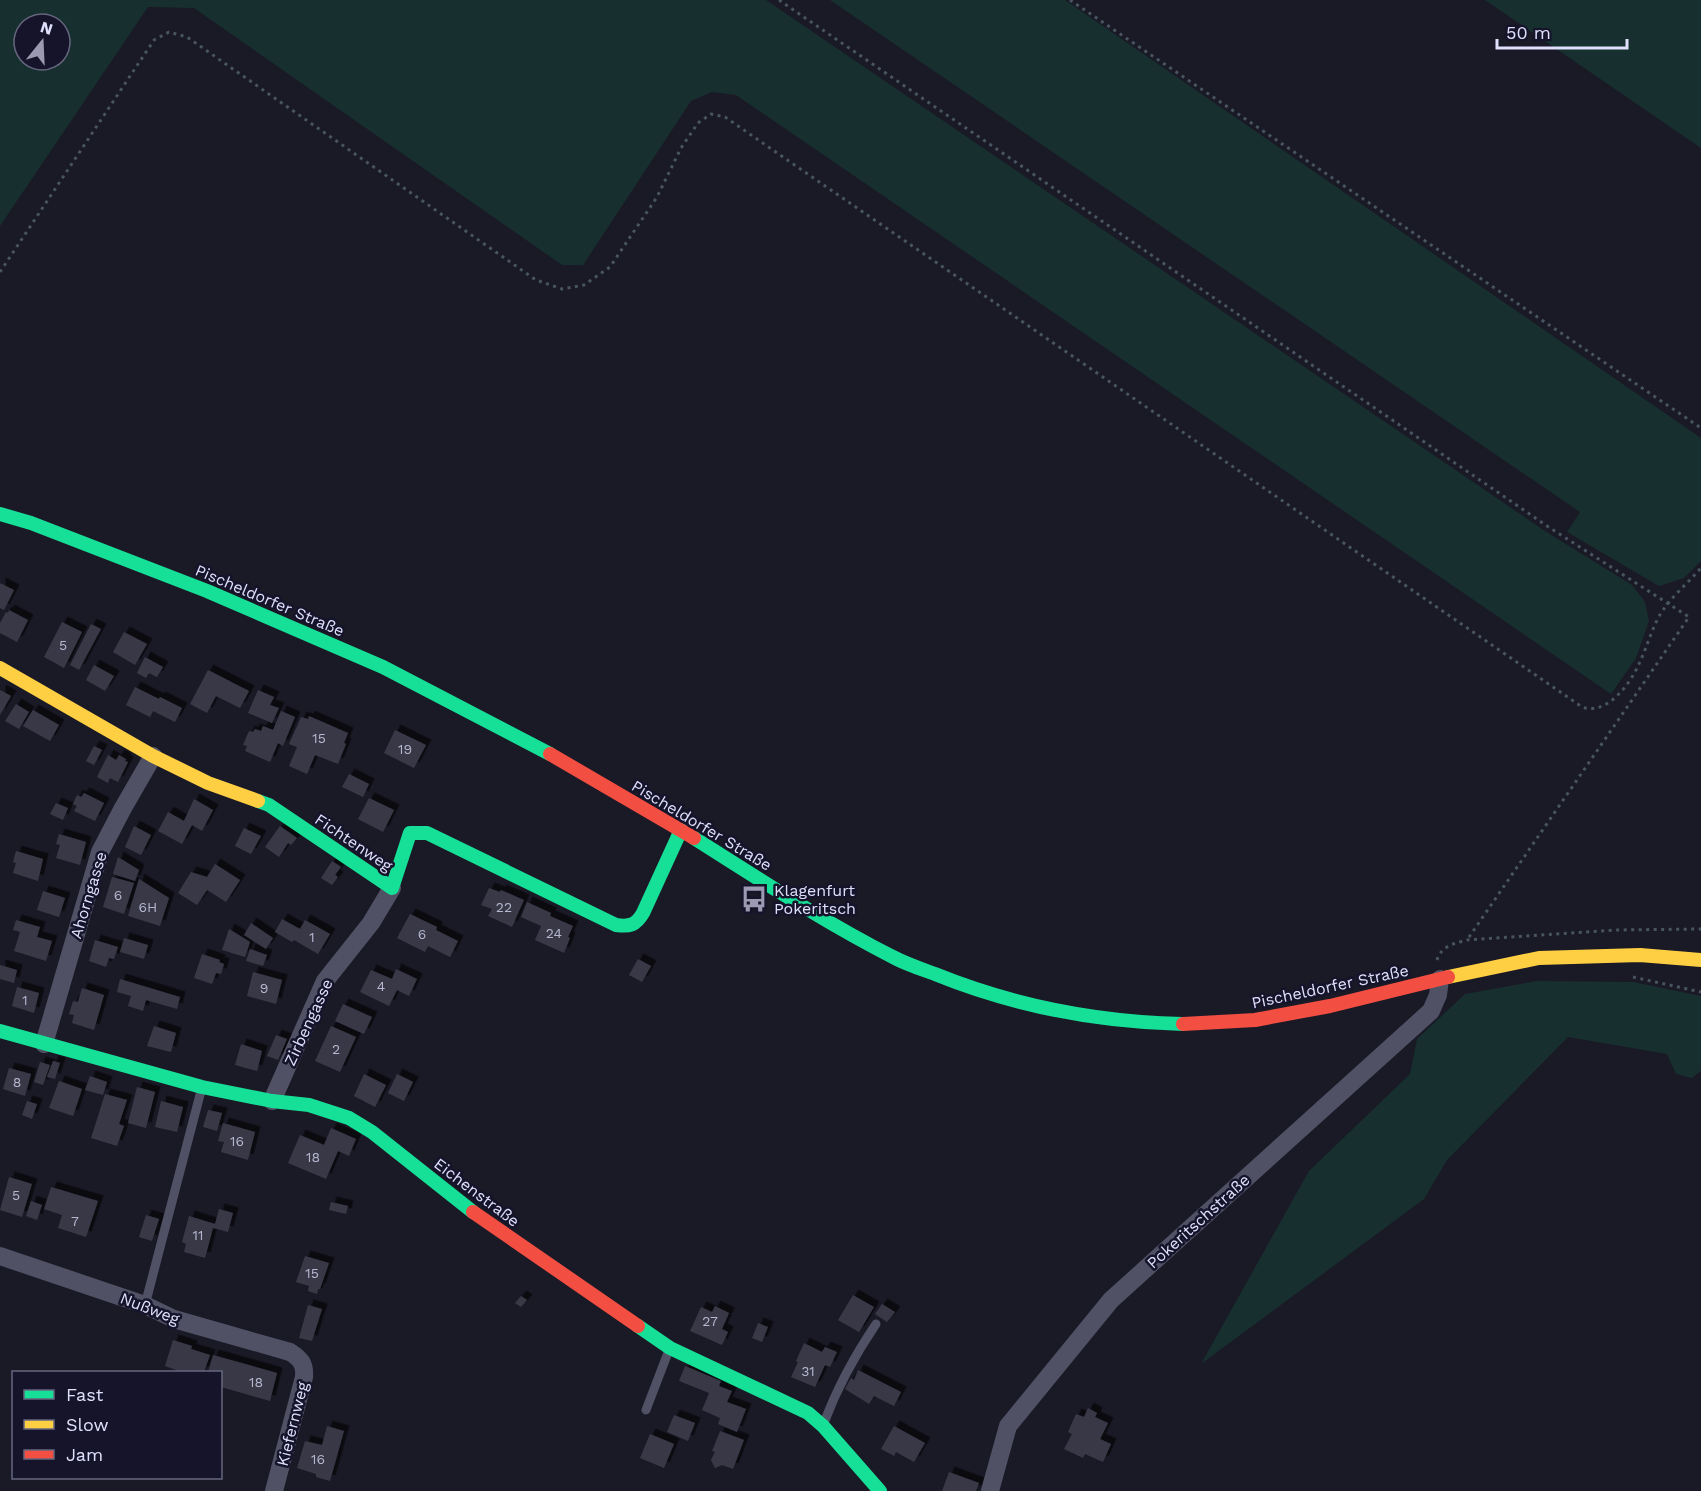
<svg xmlns="http://www.w3.org/2000/svg" width="1701" height="1491" font-family="'Work Sans',sans-serif">
	<defs>
		<filter id="shadow"><feDropShadow dx="5.5" dy="-5.5" stdDeviation="0" flood-color="#0009"/></filter>
	</defs>
	<rect width="100%" height="100%" fill="#1a1926"/>
	<path fill="#17302f" fill-rule="evenodd" d="M0,0H766L1545,531L1632,585L1645,602L1649,621L1636,658L1611,694L736,95L712,92L691,101L583,265H562L194,8L148,7L0,226ZM24,24H60V60H24Z
		M830,0H1065L1701,438V561L1684,578L1659,586L1567,532L1580,512Z
		M1485,0H1701V148Z
		M1537,981L1633,982L1701,996V1071L1692,1078L1676,1074L1667,1054L1568,1037L1447,1160L1424,1199L1201,1364L1309,1171L1410,1074L1417,1039L1465,994Z"/>
	<path fill="#393847" filter="url(#shadow)" d="M0,583L14,590L4,610L0,608Z
		M9,610L28,620L17,642L0,633V623L6,612L8,613Z
		M62,622L82,632L64,668L44,657Z
		M91,624L101,629L79,670L70,665Z
		M124,632L147,644L135,665L113,652Z
		M145,657L163,667L157,677L149,673L146,678L137,673Z
		M94,665L114,676L105,691L86,680Z
		M208,670L249,691L240,708L216,696L207,713L190,704Z
		M135,687L159,699L160,697L182,708L175,722L153,711L150,717L126,705Z
		M0,690L11,696L0,715Z
		M258,690L274,697L270,705L279,708L272,723L248,713Z
		M16,704L29,712L19,729L5,721Z
		M33,710L59,725L50,741L23,726Z
		M281,711L295,717L283,746L278,743L270,762L245,751L247,746L243,745L249,731L253,732L255,729L261,731L263,726L273,730Z
		M309,716L348,733L344,743L346,744L338,764L315,755L307,774L289,766L297,747L289,744L301,717L308,719Z
		M395,730L426,745L414,768L384,753Z
		M94,746L102,750L94,765L86,761Z
		M108,755L116,760L119,755L126,759L125,761L128,762L118,782L110,778L108,783L97,777Z
		M349,774L369,784L363,797L342,787Z
		M84,793L104,803L95,821L74,811L77,806L73,804L77,795L81,797Z
		M369,798L394,810L383,832L358,819Z
		M194,799L213,810L202,831L192,825L182,844L158,831L168,812L184,821Z
		M56,803L68,808L63,820L50,814Z
		M134,826L151,835L141,855L125,847Z
		M280,826L297,838L291,845L288,843L279,857L265,847Z
		M244,828L261,836L251,854L235,846Z
		M59,834L86,842L80,865L56,858L60,845L56,844Z
		M16,851L43,859L38,881L13,873L16,863L13,862Z
		M118,857L139,870L135,881L113,874Z
		M332,861L341,867L335,875L338,877L332,885L321,878Z
		M215,864L240,880L226,902L207,890L197,905L178,893L191,872L207,877Z
		M112,877L134,883L124,914L103,907Z
		M139,879L169,898L160,926L128,916Z
		M489,888L500,892L501,890L524,900L512,927L488,916L492,909L481,905Z
		M43,891L65,898L59,917L37,910Z
		M527,902L551,913L550,916L573,926L568,937L570,938L564,953L535,940L541,926L521,917Z
		M410,914L437,927L436,930L458,941L450,957L428,946L425,952L397,938Z
		M282,919L300,929L305,920L330,934L318,954L294,940L292,942L275,932Z
		M16,920L40,927L37,937L52,941L46,961L14,951L20,932L13,930Z
		M251,923L273,938L266,949L244,935Z
		M229,929L250,942L245,957L222,950Z
		M124,938L148,945L144,959L120,952Z
		M95,940L118,947L114,959L109,958L106,967L89,961Z
		M250,949L267,955L263,966L246,961Z
		M202,954L220,960L219,962L224,964L221,974L216,973L212,984L194,978Z
		M638,959L651,966L642,982L629,975Z
		M0,965L17,970L14,983L0,979Z
		M396,969L417,979L409,996L397,990L389,1006L360,992L371,970L392,979Z
		M253,972L282,980L276,1004L247,996Z
		M120,979L180,997L177,1009L146,1000L143,1011L128,1006L131,996L117,992Z
		M17,987L39,993L34,1013L12,1006Z
		M82,988L104,995L94,1030L72,1023L74,1015L69,1014L73,1001L78,1002Z
		M343,1004L372,1017L364,1034L335,1021Z
		M154,1026L176,1033L171,1052L147,1046Z
		M331,1026L356,1037L340,1072L315,1061Z
		M276,1035L287,1039L278,1060L267,1056Z
		M241,1044L262,1051L257,1071L235,1065Z
		M53,1061L60,1063L55,1079L47,1077Z
		M40,1062L50,1065L43,1085L34,1082Z
		M9,1068L31,1074L25,1096L3,1089Z
		M364,1074L386,1085L375,1107L354,1096Z
		M397,1074L413,1082L404,1101L388,1093Z
		M90,1076L107,1082L103,1095L85,1090Z
		M59,1081L82,1089L73,1116L49,1108Z
		M137,1087L155,1092L146,1128L128,1123Z
		M105,1094L127,1100L119,1124L124,1126L117,1146L91,1138Z
		M27,1101L37,1104L32,1119L22,1115Z
		M161,1101L183,1107L177,1132L155,1127Z
		M208,1110L222,1113L217,1131L203,1127Z
		M223,1123L255,1132L248,1160L221,1152L224,1142L218,1141Z
		M331,1128L356,1139L349,1156L338,1151L326,1179L288,1163L300,1135L324,1145Z
		M9,1177L32,1184L22,1217L0,1210Z
		M51,1187L98,1201L86,1237L58,1228L62,1215L44,1209Z
		M31,1201L42,1205L37,1220L26,1216Z
		M331,1202L348,1206L346,1214L329,1210Z
		M219,1209L233,1213L228,1232L213,1228L205,1258L184,1252L186,1244L182,1242L189,1216L215,1224Z
		M146,1215L159,1219L152,1241L139,1237Z
		M305,1256L329,1263L320,1289H318L317,1294L308,1291L309,1286L296,1282Z
		M853,1295L874,1307L859,1332L838,1320Z
		M521,1296L527,1300L521,1307L515,1303Z
		M882,1304L895,1312L887,1322L875,1314Z
		M308,1305L322,1309L312,1341L299,1338Z
		M715,1306L729,1313L722,1329L728,1332L722,1345L690,1331L701,1307L712,1312Z
		M758,1323L768,1327L762,1342L752,1338Z
		M173,1340L192,1346L191,1349L210,1355L204,1372H175L176,1370L165,1366Z
		M804,1343L822,1352L825,1347L837,1352L830,1367L825,1365L815,1387L791,1377L798,1362L796,1361Z
		M213,1355L277,1373L270,1401L221,1387L220,1372H208Z
		M685,1366L721,1381L719,1386L732,1391L727,1402L746,1409L737,1432L718,1424L720,1418L702,1410L709,1393L679,1381Z
		M858,1370L901,1392L894,1406L874,1396L869,1404L845,1389L851,1378L854,1380Z
		M1088,1408L1097,1413L1095,1417L1108,1423L1100,1439L1111,1444L1103,1462L1085,1454L1083,1458L1064,1449L1072,1434L1068,1432L1076,1414L1084,1417Z
		M674,1415L695,1423L688,1441L667,1432Z
		M327,1426L344,1431L330,1481L316,1477V1474L297,1468L305,1441L322,1445Z
		M894,1426L925,1443L914,1462L896,1452L894,1456L881,1449Z
		M720,1431L744,1440L733,1469L722,1465L715,1468L711,1460L715,1452L712,1451Z
		M650,1434L674,1444L664,1468L640,1458Z
		M949,1472L979,1483L976,1491H942Z"/>
	<g fill="none" stroke-linecap="round" stroke-linejoin="round">
		<path stroke="#485560" stroke-width="3" stroke-dasharray="3 4.5" stroke-linecap="butt" d="M779,0L1547,526L1689,617L1467,940
			M1070,0L1701,428
			M0,272L154,40L169,32L187,37L536,280L562,289L584,285L610,267L657,197L681,148L698,123L711,114L725,117L1582,707C1607,716 1630,684 1639,664C1647,647 1652,628 1661,613C1672,596 1688,583 1701,568
			M1437,960C1441,946 1455,943 1467,940L1616,930L1701,929
			M1633,977L1701,992"/>
		<path stroke="#505165" stroke-width="9" d="M145,1305L202,1087
			M646,1410L669,1350
			M824,1423C837,1388 855,1355 876,1324"/>
		<path stroke="#505165" stroke-width="18" d="M44,1044L100,852L123,808L153,756
			M272,1101L325,981L371,923L392,888
			M0,1256L145,1305L174,1319L290,1352C301,1359 305,1364 304,1377L274,1491
			M990,1491L1008,1426L1111,1300L1431,1011L1438,995L1440,979"/>
		<path stroke="#16e098" stroke-width="14" d="M0,514L31,523L207,591L383,667L550,754
			M258,801L269,805L392,888L410,833H427L616,925C630,927 636,925 643,913L681,830
			M694,838C759,879 824,922 893,957C906,964 921,969 935,974C1014,1006 1098,1022 1183,1024
			M0,1031L202,1087L272,1101L309,1105L349,1118L372,1132L473,1212
			M638,1326L670,1348L808,1413L823,1426L880,1491"/>
		<path stroke="#ffcf43" stroke-width="14" d="M0,668L153,756L208,783L258,801
			M1448,977L1539,958L1640,955L1701,960"/>
		<path stroke="#f24e42" stroke-width="14" d="M550,754L694,838
			M1183,1024L1255,1020L1330,1006L1448,977
			M473,1212L638,1326"/>
	</g>
	<defs>
		<g id="bus-bare" transform="scale(2.07)"><path d="M-5-6H5V4H4V6H2V4H-2V6H-4V4H-5ZM-3.5-4V0h7V-4ZM-3.5 1.2v1.5H-2V1.2ZM2 1.2v1.5H3.5V1.2Z" fill="#9b9ab2" stroke="#15142b" stroke-width="2.5" paint-order="stroke"/></g>
	</defs>
	<g fill-rule="evenodd">
		<use href="#bus-bare" x="754" y="899"/>
	</g>
	<g text-anchor="middle" stroke-width="5" stroke-linejoin="round" paint-order="stroke">
		<g font-size="14" fill="#b6b6d0">
			<text x="63" y="650">5</text>
			<text x="319" y="743">15</text>
			<text x="405" y="754">19</text>
			<text x="118" y="900">6</text>
			<text x="148" y="912">6H</text>
			<text x="504" y="912">22</text>
			<text x="554" y="938">24</text>
			<text x="422" y="939">6</text>
			<text x="312" y="942">1</text>
			<text x="381" y="991">4</text>
			<text x="264" y="993">9</text>
			<text x="25" y="1005">1</text>
			<text x="336" y="1054">2</text>
			<text x="17" y="1087">8</text>
			<text x="237" y="1146">16</text>
			<text x="313" y="1162">18</text>
			<text x="16" y="1200">5</text>
			<text x="75" y="1226">7</text>
			<text x="198" y="1240">11</text>
			<text x="312" y="1278">15</text>
			<text x="710" y="1326">27</text>
			<text x="808" y="1376">31</text>
			<text x="256" y="1387">18</text>
			<text x="318" y="1464">16</text>
		</g>
		<g font-size="16" fill="#e0e0fd" stroke="#15142b">
			<text transform="translate(270 600) rotate(23)" y="6">Pischeldorfer Straße</text>
			<text transform="translate(702 825) rotate(31)" y="6">Pischeldorfer Straße</text>
			<text transform="translate(354 842) rotate(34)" y="6">Fichtenweg</text>
			<text transform="translate(88 895) rotate(-73)" y="6">Ahorngasse</text>
			<text transform="translate(1330 986) rotate(-12)" y="6">Pischeldorfer Straße</text>
			<text transform="translate(308 1022) rotate(-65)" y="6">Zirbengasse</text>
			<text transform="translate(477 1192) rotate(37)" y="6">Eichenstraße</text>
			<text transform="translate(1198 1221) rotate(-42)" y="6">Pokeritschstraße</text>
			<text transform="translate(150 1308) rotate(21)" y="6">Nußweg</text>
			<text transform="translate(292 1424) rotate(-76)" y="6">Kiefernweg</text>
		</g>
		<g font-size="16" fill="#e0e0fd" stroke="#15142b" text-anchor="start">
			<text x="774" y="896">Klagenfurt<tspan x="774" dy="18">Pokeritsch</tspan></text>
		</g>
	</g>
	<rect x="12" y="1371" width="210" height="108" fill="#15142b" stroke="#66667f" stroke-width="1.5"/>
	<rect x="24" y="1390" width="30" height="9" fill="#16e098" stroke="#66667f" stroke-width="1.5"/>
	<text x="66" y="1401" font-size="18" fill="#e0e0fd">Fast</text>
	<rect x="24" y="1420" width="30" height="9" fill="#ffcf43" stroke="#66667f" stroke-width="1.5"/>
	<text x="66" y="1431" font-size="18" fill="#e0e0fd">Slow</text>
	<rect x="24" y="1450" width="30" height="9" fill="#f24e42" stroke="#66667f" stroke-width="1.5"/>
	<text x="66" y="1461" font-size="18" fill="#e0e0fd">Jam</text>
	<g transform="translate(42 42) rotate(18)"><circle r="28" fill="#15142b" stroke="#66667f" stroke-width="1.5"/>
	<path d="M0-4.5L10 22L0 15L-10 22Z" fill="#9b9ab2"/>
	<text y="-9" font-size="16" font-weight="bold" text-anchor="middle" fill="#e0e0fd">N</text>
	</g>
	<path d="M1497 39v9h130v-9" fill="none" stroke="#e0e0fd" stroke-width="3"/>
	<text x="1506" y="39" font-size="18" fill="#e0e0fd" stroke="#15142b" stroke-width="4.5" paint-order="stroke">50 m</text>
</svg>
